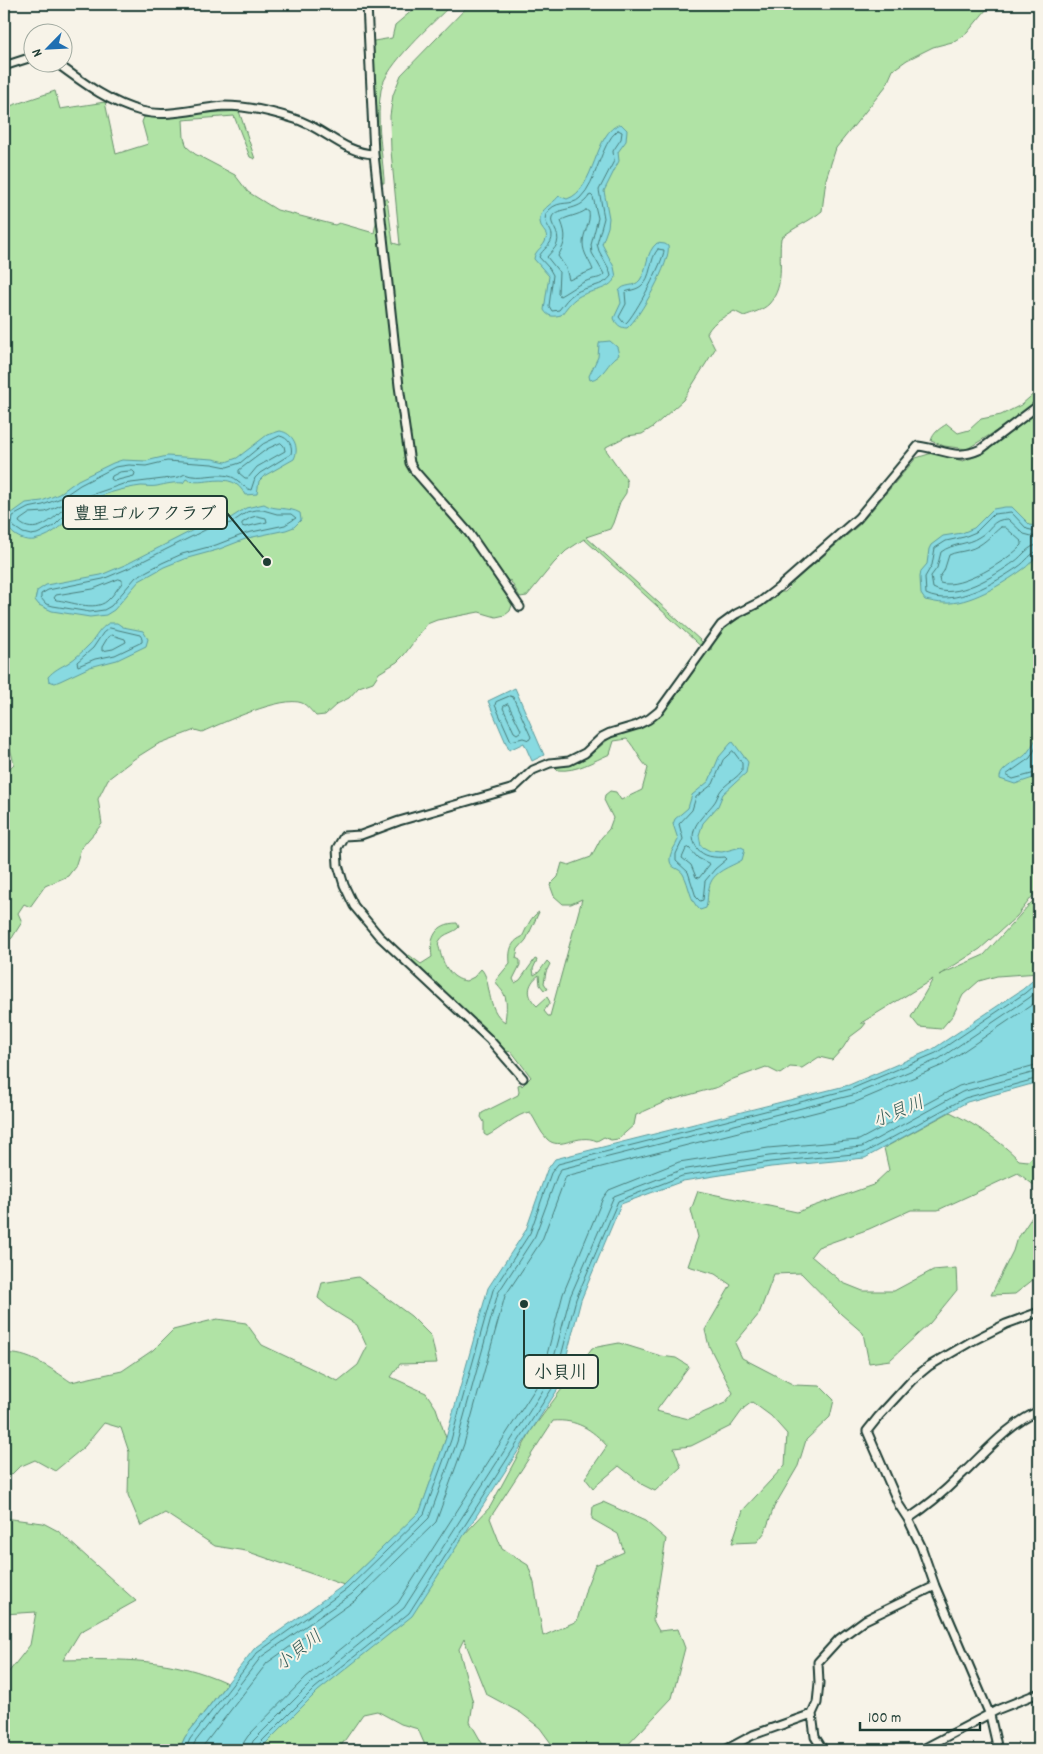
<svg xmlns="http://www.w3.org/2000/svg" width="1043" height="1754" font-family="Dekko,'Klee One',sans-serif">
	<rect width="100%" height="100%" fill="#f7f3e8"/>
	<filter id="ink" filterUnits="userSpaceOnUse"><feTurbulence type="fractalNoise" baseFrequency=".02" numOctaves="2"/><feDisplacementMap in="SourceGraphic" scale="10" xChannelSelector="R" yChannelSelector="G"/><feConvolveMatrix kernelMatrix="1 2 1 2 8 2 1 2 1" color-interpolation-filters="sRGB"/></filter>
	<g filter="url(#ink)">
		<path fill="#b0e3a5" stroke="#68906c" d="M436,4H452C433,23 385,65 381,90C376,119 382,151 384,179V183H382L377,161L371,46L374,41L392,38L395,25L414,9H428Z
			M470,4H991L967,33L956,41L933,47L907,60L893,70L886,86L836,148L826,179L822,211C809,222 794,227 781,238C778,261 786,285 769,304C763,310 752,313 744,316L734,311C724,318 715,319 707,333L715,349L683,400L653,427L642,434L627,436L606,447V450L625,477L627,482L626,493L620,502L613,523L610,529L586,537L711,650C714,626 745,617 763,606C770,602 775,597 781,592H785L790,587L789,586L860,524L916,458L932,453L963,461L980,455L1039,410V888L1017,916L980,949L939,975L984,955L1039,894V973L997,976L979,981L963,995L953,1015L941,1029L919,1027L911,1017L933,979L861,1023H866L862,1028L850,1037L843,1048L832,1060L819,1057L802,1068L790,1067L780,1074L766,1067L733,1079L718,1087L667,1101L636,1115L634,1125L618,1139L611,1140L604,1137L597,1141C577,1132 560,1152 547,1139C540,1132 536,1121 530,1112C518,1113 499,1130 487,1136L484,1134V1122L481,1117L482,1113L518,1095L519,1092L518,1085L521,1084L522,1086L531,1077L512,1052L505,1051L408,956L409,955L421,964L432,957C429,938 436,923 457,923L459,927C454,933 444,933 440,940C437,944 439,946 440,951C443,965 451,979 466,981L474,977L481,969C492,979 485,1009 505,1022C506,1013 508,1002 504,994C501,988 497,987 496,980L510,963C509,952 510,942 522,937C527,928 530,917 539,912L526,940L518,949L516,958L520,960V965L513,979L515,983L520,980L535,959L537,960L533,969L534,975L539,972L547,961L550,964L546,972L544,983L548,989L544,990L540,985L539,975C527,984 526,996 537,1006L547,997L550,1002L544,1011L548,1016H550L582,899L571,904H563L554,896L550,885L558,877L562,863L569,865L591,857L601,838L609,829L613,818L604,800L605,795L610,791L616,792L621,800L642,790L648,768C639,759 636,749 627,739L614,741L610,754C593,761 577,772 558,770L556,768L580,761L588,757L611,737L650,724L669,706L707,652L584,539L566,551L554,563L527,596L520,597L510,580L501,587L512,605L510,611L505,615L496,617L479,612L437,620L427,624L404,655L397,662L379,673L373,682L359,687L349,698L337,704L325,715L316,716C312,712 307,705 302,703C283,695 222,723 202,732L195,730L158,744L134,759L108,779L98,799L102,824L81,848L75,867L71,872L68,876L45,886L30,907L24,904L18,913L22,922L12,938L4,944V774L14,764L4,723V108L55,91L60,109L105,102L116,154L148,144L142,122L144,117L239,111L255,159L250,157L234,116L183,120L184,138L187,147L195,154L235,175L248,192L277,210L335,225L339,223L374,233L376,223V212L383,199H387L393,243L400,245L391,151L390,116L393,95L401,75Z
			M1039,385V400L1006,425L967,449L944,446L931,441C933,433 940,428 947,424L958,433L969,430L981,419L1001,415L1021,405L1037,391Z
			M950,1112C976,1125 998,1139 1019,1160L1028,1161L1039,1151V1275L1015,1294L991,1295L1013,1251L1016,1241L1036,1211L1035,1186L1018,1173L938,1210H911L869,1229L818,1247L811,1256L843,1283L863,1291H894L933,1270L956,1268L957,1290L930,1323L890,1360L869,1363L863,1333L841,1314L801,1273L774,1274L759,1314L735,1343L742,1358L794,1385L820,1386L834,1400L830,1417L806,1440L798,1466L774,1507L765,1532L757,1542L732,1543L743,1510L785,1465L787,1434L771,1416L752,1402L744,1408L731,1426L691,1446L674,1448L681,1467L655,1491L643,1485L619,1466L593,1488L585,1478L607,1446C592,1429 576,1419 553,1421L490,1518L502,1549L528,1565L534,1583L543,1636L577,1621L586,1588L595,1565L624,1552L618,1534L592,1519L593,1506L603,1502L645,1521L666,1539L653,1620L659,1631L678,1629L685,1648L672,1698L623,1750H556L540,1728L521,1713L486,1694L464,1639L459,1649L473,1703L470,1722L486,1750H427L418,1729L401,1724L377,1711L363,1714L338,1750H259L318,1691L490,1507L531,1431L592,1348L619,1343L661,1356L676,1358L689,1366L656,1411L689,1419L725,1403L733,1393L709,1346L705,1330L731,1285L715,1274L688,1266L698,1237L691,1210L698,1191L797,1212L873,1185L889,1170L884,1148Z
			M358,1277L411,1316L431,1336L437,1363L400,1364L391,1377L426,1393L436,1408L446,1438L420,1512L344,1585L246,1551L215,1546L165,1513L141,1526L128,1495L129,1452L121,1428L104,1423L84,1447L55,1471L35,1460L19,1467L4,1482V1444L11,1438L4,1427V1354C27,1351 52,1369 71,1382L122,1371L153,1350L173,1330L217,1319L246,1323L262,1345L338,1381L358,1365L367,1347L357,1325L331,1309L318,1298L322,1283Z
			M4,1518L43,1523L58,1531L136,1601L80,1632L63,1660C122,1659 173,1658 227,1683L185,1737L179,1750H12L4,1743V1678L30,1645L36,1612L4,1614Z"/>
		<path fill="#88dae1" stroke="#5e9b9c" d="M621,124L627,130L626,141L618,152L619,161L604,191L609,218L608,227L602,244L614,267L616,277C608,292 591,289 578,297C570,302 566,309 561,315C553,317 548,317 544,310L549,276L534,259C535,249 544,248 546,239C548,234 544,232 542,228C534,211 551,206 559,196L567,199C596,190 594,130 621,124Z
			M657,243L665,244L668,246C672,260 639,319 627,328C620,328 616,324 614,318L621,303L619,291C624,283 634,288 640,280C648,269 645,253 657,243Z
			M610,341L617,347L619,355C607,362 604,378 590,380L589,376L598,357L599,344L600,342Z
			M280,431C293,433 300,447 294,459L264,476L259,481L257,494L245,495C232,467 200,489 186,479L183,483C174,482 166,484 157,486C152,487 146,486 141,486C125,488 96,495 83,505C67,518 56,536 34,540C20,542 3,530 8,516L26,503L42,501L59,494L78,480L113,463L122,460L146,461L167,456L213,459L226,462L237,458L267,435Z
			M264,504C275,511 288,506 300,513L301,520L294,527L286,530L248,538L217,550L184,559L164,567L139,581L114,610L106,615L90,617L52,611L39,605L35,600L37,591L46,585L101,575L127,564L207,523L229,519L246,508Z
			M1005,507H1012L1030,525L1039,527V554C1033,559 1029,566 1022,570C1003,584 968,605 944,603C938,603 931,601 925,600L921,594L920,577L921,571L927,564L929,549L931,545L943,536L962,533L974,528L993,509Z
			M109,623H117L123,627L143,631L148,639L146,646L117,660L90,667L60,681L55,683L49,681L48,677C54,670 61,667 68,663C76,658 83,651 90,644C97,636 99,629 109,623Z
			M515,688L544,755L532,761L524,743L509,750L488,701Z
			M1039,732V776L1015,784L1000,779C999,767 1020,762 1027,753C1032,747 1036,739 1039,732Z
			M733,742L748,762L746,773L723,794L718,806L703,823L699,835L701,846L710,851L722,852L741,847L745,849L742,860C731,867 712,871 709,888C707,894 708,901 706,908L700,910C689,900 690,886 683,874C680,868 671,869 670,861C669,852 676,847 678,839L673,824L675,819L688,808L692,795L709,781L719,757L731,743Z
			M1039,975V1082L967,1102L865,1158L771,1167L683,1181L621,1204L581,1300L558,1389L412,1616L318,1691L259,1750H179L185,1737L254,1649L344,1585L420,1511L446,1438L488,1288L526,1230L547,1170L555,1159L849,1085L933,1049L1023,989Z"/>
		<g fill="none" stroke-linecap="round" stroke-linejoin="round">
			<path stroke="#497c79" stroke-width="1" d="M618,130L622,132L621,139L613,151L614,161L599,190L604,218L597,244L599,251L609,269L611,276C604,287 586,286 575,293C568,297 564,304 559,310L552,311L549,306L553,275L549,268L539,257C542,249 553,245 552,235C550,226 540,220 549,210C560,199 571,207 580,198C598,181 599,145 618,130Z
				M589,196L591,195L593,197L598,218L591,245L592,253L604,274C601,278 598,278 593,279C580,282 571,290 560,296L558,293L559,272L547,257C550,253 555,249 557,244C561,232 549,225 552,217C557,206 579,213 589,196Z
				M586,210L589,212C591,223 583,232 583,243C583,254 590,261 593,270L569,280L566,268L558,256C566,242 567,236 561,221C566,216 578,216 586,210Z
				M658,249L664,250C664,261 635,315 626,323L623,322L619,317L626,304L625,292C630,290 636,290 641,286C652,278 649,259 658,249Z
				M280,436C289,438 293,446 291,454L260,473L255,478L251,490C244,488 239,480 232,477C219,472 205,478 193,476C190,476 188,475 185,474L179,477L123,484L88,496L78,502L54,526L37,534L31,535L23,533L14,527L12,524L13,516L28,508L43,505L61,498L80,485L115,467L129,465L146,466L167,461L212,464L227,467L240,463L263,444Z
				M281,443L284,446L285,451L257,467L248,478H245L239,473V470L267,449Z
				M133,471L135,473L134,476L114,481L111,479L112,476L120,472Z
				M62,505L64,508C52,521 34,536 19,522L20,520L30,513L45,512Z
				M257,510H263L277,514H291L296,518L285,525L247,533L216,545L182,554L162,563L136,577L111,606L104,610L90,612L53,606L46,604L41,598V594L48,590L103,579L129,568L209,528L231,523L247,512Z
				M257,516L266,518L267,522L245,527L242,526V523L250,518Z
				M1001,527H1005L1022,542V545C1008,560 961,590 940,583L939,578L944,571L949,555C955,552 961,552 968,550C983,546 990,536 1001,527Z
				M1039,532L1027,529L1011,512L994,514L976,532L964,537L946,541L935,548L932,565L925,577L926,594C954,608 996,582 1018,567C1026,562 1031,552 1039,551
				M1039,538L1024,534L1008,519C991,519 992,530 979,537C967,545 953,543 941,552L937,568L931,576L933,588C955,601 996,575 1014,562C1023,556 1028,545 1039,545
				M119,579L122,580V583C117,589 113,596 107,601C94,612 70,601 56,600L54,598L56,595L93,589Z
				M110,628L140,635L142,638V642L115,655L95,659L78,666L77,662L93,648L103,633Z
				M112,635L125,639L126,642L113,649L102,651V647L108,637Z
				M510,696L513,697L531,737L529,740L523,738L511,741L495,705L496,702Z
				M508,704L521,730L520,732L517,734L514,732L503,708L504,706Z
				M1039,742L1030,758L1006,775L1013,779L1039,772
				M733,751L742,763V771C737,778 730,781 724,787C718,792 718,798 714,803C704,816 685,829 697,848C703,857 715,858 725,857L727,859L715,869L705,881L703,900L700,901L696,897L688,872L676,861V854L683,839L679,824L692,810L696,797L713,784L723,760Z
				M689,848L698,858L710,864L699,878L696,877L691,865L682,858L686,849Z
				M185,1750L190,1739L257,1653L347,1589L424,1514L451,1440L493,1290L530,1233L551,1173L558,1164L851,1089L936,1053L1025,993L1039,981
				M191,1750L195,1742L261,1657L352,1594L429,1518L457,1442L498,1293L535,1236L557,1176L561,1169L853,1095L939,1059L1029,998L1039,990
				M200,1750L267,1663L357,1599L436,1522L464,1444L505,1296L542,1240L566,1176L856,1102L943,1065L1039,1000
				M242,1750L244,1742L248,1736L306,1677L398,1603L540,1381L563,1294L603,1198L609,1190L679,1162L768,1148L859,1140L959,1086L1039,1064
				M250,1750L253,1741L311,1683L404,1608L547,1384L570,1297L614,1196L681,1170L769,1156L862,1147L962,1092L1039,1071
				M256,1750L258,1745L315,1688L409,1613L553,1387L576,1299L618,1201L682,1176L770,1162L864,1153L965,1098L1039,1078"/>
			<g stroke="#1f3d34" stroke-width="11">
				<path id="street" d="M55,62C81,81 109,103 141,111C167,118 197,108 224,106C247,106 273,112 295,119C323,127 343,153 374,154L367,4
					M4,66L32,57
					M374,154L399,386L410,463L414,470L469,533L520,607
					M523,1078L489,1039L379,936L354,906L344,885L338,865L337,848L344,836L361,835L399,821L514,788L533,770L550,763L569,761L585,753L602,737L610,733L637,725L649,719L659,711L721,625L736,614L760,602L782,585L858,518L918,446C944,449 955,461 981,449L1039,405
					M908,1519C926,1507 944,1492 959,1477C985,1453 1007,1425 1039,1411
					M725,1750L753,1735L812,1714
					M823,1750L815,1737L812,1714L817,1703L819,1683L818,1662L839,1639L865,1620L935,1586
					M921,1750L999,1709L1039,1693
					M998,1750L990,1715L935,1586L921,1546L908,1519L899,1505L867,1431L879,1416L912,1380L929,1366L972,1341L1006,1324L1039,1312"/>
			</g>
			<use href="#street" stroke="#f7f3e8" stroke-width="7"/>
		</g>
	</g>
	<g text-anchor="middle" stroke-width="4" stroke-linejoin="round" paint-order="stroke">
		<g font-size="18" font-style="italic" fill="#345c57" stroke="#f7f3e8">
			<text transform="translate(898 1111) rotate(-23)" y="6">小貝川</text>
			<text transform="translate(298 1650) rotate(-38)" y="6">小貝川</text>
		</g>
	</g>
	<path fill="none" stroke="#1f3d34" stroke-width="2" d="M267 562L227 513M524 1304L524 1372"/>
	<g fill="#1f3d34" stroke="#f7f3e8" stroke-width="2">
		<circle cx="267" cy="562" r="5"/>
		<circle cx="524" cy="1304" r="5"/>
	</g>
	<g fill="#f7f3e8" stroke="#1f3d34" stroke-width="2">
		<rect x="63" y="496" width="164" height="33" rx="5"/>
		<rect x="524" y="1355" width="74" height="33" rx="5"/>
	</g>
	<g font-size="18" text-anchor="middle" font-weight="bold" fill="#1f3d34">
		<text x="145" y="519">豊里ゴルフクラブ</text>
		<text x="561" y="1378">小貝川</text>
	</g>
	<rect width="1043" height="1754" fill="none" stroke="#f7f3e8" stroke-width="20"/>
	<rect x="10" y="10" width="1023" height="1734" fill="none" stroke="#1f3d34" stroke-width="2" filter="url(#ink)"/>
	<g transform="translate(48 48) rotate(246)"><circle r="24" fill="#f7f3e8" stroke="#a1aaa0"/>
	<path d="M0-4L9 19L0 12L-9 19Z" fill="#1f6fb2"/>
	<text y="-8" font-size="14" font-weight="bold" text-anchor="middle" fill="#1f3d34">N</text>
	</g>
	<path d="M860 1722v8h120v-8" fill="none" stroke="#1f3d34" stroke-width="2.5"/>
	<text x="868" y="1722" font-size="15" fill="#1f3d34" stroke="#f7f3e8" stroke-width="4" paint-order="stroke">100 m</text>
</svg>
